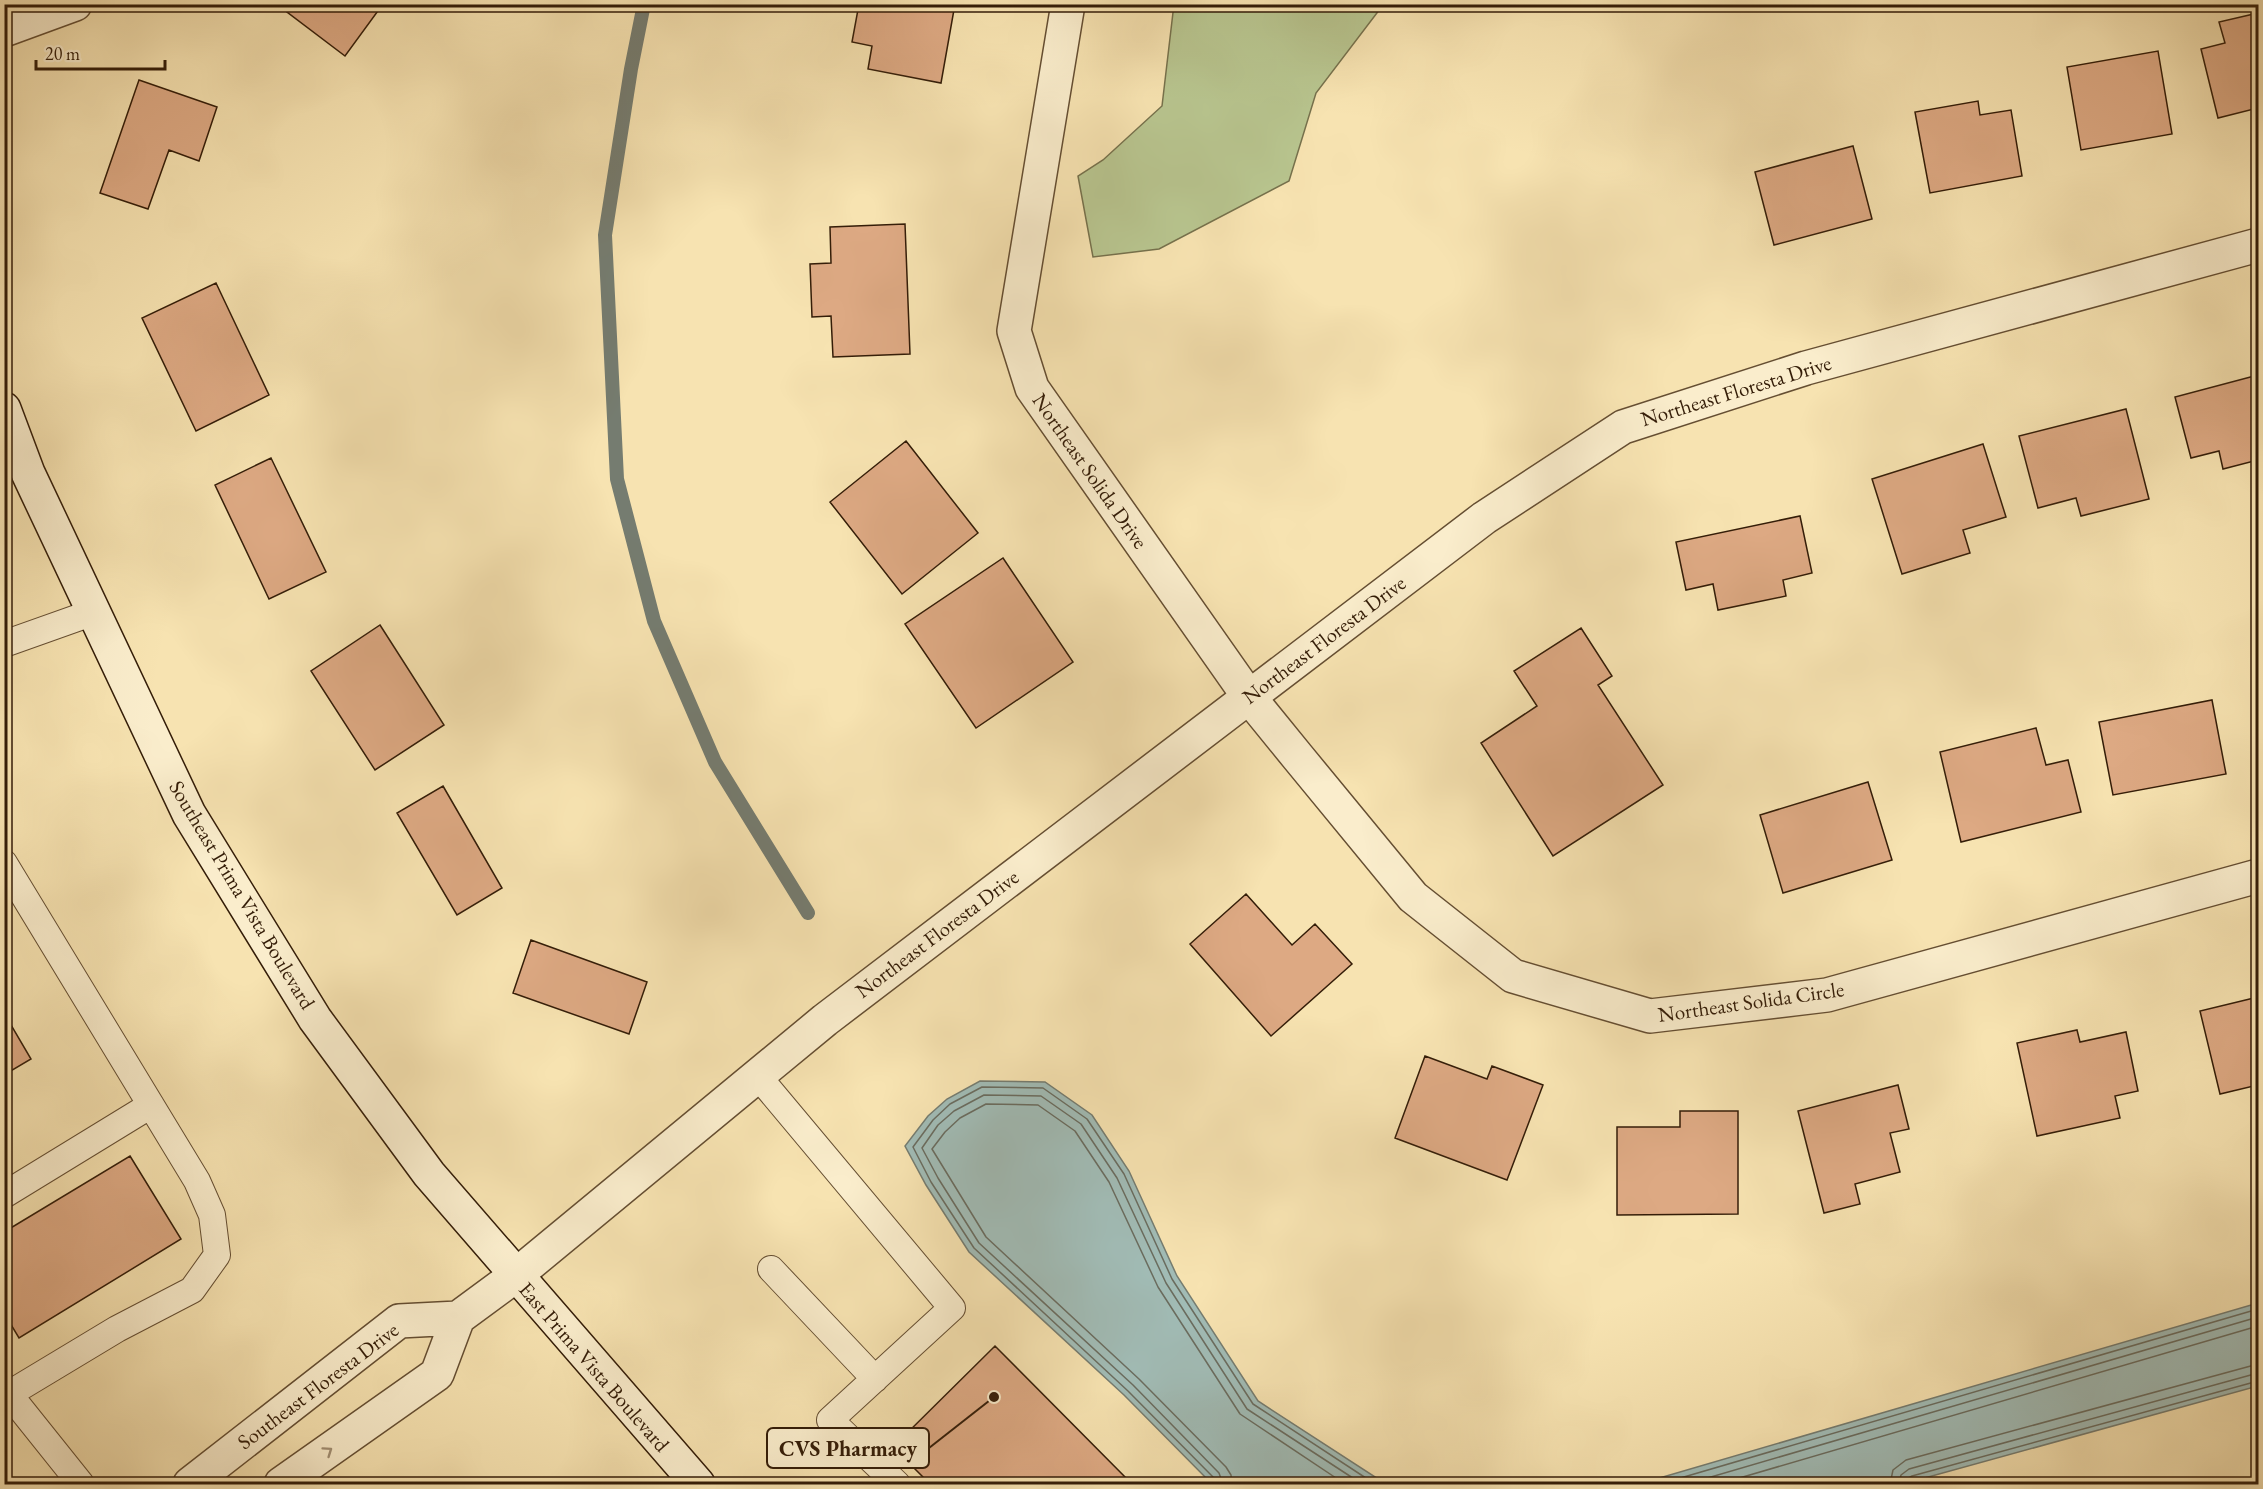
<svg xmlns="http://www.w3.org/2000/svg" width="2263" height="1489" font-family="'EB Garamond',serif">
	<rect width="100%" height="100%" fill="#f7e3b1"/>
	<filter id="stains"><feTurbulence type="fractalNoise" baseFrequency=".00333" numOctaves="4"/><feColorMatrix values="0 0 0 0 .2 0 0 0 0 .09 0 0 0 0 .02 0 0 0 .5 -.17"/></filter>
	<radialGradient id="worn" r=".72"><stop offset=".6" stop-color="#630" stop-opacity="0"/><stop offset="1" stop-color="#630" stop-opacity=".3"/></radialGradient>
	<path fill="#b8c58f" stroke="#76714c" stroke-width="1.5" d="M1174,4L1383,5L1316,93L1289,181L1159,249L1093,257L1078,176L1103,160L1162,106Z"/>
	<path fill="#a1bcb6" stroke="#757c70" stroke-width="1.5" d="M980,1081L1045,1082L1092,1115L1129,1171L1177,1276L1258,1401L1386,1484H1212L1124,1395L969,1252L926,1185L905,1146L928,1116L947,1099Z
		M2258,1303V1386L1903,1484H1639Z"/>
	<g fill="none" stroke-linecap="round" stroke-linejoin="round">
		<path stroke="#6a6c5f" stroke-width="1.5" d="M1215,1484L1214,1478L1128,1391L974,1248L931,1182L913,1147L933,1120L950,1104L982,1087L1043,1088L1087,1119L1124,1174L1172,1279L1253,1404L1375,1484
			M1223,1484L1219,1473L1133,1385L979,1243L938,1178L922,1148L938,1125L954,1111L984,1095L1041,1096L1081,1124L1117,1178L1166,1283L1247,1409L1362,1484
			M1232,1484L1231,1475L1226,1467L1139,1379L986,1237L932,1149L945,1132L960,1118L986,1104L1038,1105L1075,1131L1109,1182L1158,1287L1240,1414L1345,1484
			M1660,1484L2258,1309
			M1687,1484L2258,1317
			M1719,1484L2258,1326
			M1890,1484L1893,1470L1906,1460L2258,1364
			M1899,1484L1901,1475L1909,1469L2258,1373
			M1906,1484L1907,1479L1912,1476L2258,1381"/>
		<path stroke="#757c70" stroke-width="14" d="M644,4L631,69L605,235L617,479L654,621L715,762L808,913"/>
	</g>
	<path fill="#dda983" stroke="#341d08" stroke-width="1.5" d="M293,4H383L345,56L287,12Z
		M859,4H955L941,83L868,69L872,46L852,42Z
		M2258,13V108L2218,118L2201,49L2225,43L2219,22Z
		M2158,51L2172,134L2081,150L2067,67Z
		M139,80L217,107L199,161L169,150L148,209L100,193Z
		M1978,101L1980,115L2011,110L2022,176L1930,193L1915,112Z
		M1853,146L1872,219L1774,245L1755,172Z
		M905,224L910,354L833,357L831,316L812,317L810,264L831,263L830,227Z
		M216,283L269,395L196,431L142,318Z
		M2258,375V460L2223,469L2219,451L2191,458L2175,397Z
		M2126,409L2149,499L2081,516L2076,498L2038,508L2019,436Z
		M906,441L978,533L902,594L830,502Z
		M1983,444L2006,517L1963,530L1970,553L1902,574L1872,479Z
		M271,458L326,572L269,599L215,485Z
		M1800,516L1812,573L1783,580L1786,596L1718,610L1713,584L1686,590L1676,542Z
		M1003,558L1073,662L976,728L905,624Z
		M380,625L444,725L375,770L311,671Z
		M1581,628L1612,676L1598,685L1663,785L1553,856L1481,743L1537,706L1514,671Z
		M2212,700L2226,774L2113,795L2099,722Z
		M2036,728L2046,765L2068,760L2081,812L1961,842L1940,752Z
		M1868,782L1892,860L1783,893L1760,815Z
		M443,786L502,888L457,915L397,813Z
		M1246,894L1292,945L1315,924L1352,964L1271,1036L1190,944Z
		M531,940L647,982L629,1034L513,993Z
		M2258,997V1085L2220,1094L2200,1011Z
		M4,1013L31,1059L4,1075Z
		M2077,1030L2080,1042L2126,1032L2138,1091L2115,1096L2120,1118L2037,1136L2017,1043Z
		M1425,1056L1487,1079L1492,1066L1543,1085L1507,1180L1395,1138Z
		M1898,1085L1909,1129L1890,1133L1900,1172L1855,1184L1860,1204L1824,1213L1798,1111Z
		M1680,1111H1738V1214L1617,1215V1127H1680Z
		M130,1156L181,1239L19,1338L4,1313V1232Z
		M995,1346L1132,1484H930L893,1447Z"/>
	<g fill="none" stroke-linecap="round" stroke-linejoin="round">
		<g stroke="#654e32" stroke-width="28">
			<path id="service" d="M4,644L94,612
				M4,863L197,1181L212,1215L217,1255L192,1290L117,1329L9,1394L4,1387
				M757,1075L952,1308L830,1420L897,1484
				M4,1195L151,1105
				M771,1269L875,1379
				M9,1394L81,1484"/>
		</g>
		<g stroke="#654e32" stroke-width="36">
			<path id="minor" d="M1068,4L1014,331L1032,388L1249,697L1297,756L1413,897L1513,976L1650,1016L1827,995L2258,876
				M4,30L75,4"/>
		</g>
		<g stroke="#654e32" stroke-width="36">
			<path id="tertiary" d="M190,1484L399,1321L458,1318
				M281,1484L437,1374L458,1318L515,1276L825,1020L1484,518L1623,427L1806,368L2258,245"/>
		</g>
		<g stroke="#341d08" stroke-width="36">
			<path id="secondary" d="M4,409L28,473L189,814L315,1019L429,1174L698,1484"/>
		</g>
		<use href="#service" stroke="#faedcc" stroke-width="26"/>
		<use href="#minor" stroke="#faedcc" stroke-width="33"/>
		<use href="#tertiary" stroke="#faedcc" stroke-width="33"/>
		<use href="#secondary" stroke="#faedcc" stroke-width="33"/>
	</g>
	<defs><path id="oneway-chevron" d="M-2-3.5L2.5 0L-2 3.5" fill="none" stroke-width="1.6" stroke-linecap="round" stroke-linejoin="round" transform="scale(1.5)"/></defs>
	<use stroke="#a18f74" href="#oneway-chevron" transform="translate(328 1451) rotate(-35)"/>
	<g text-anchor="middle" stroke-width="5" stroke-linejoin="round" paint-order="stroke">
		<g font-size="21" fill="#341d08" stroke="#faedcc">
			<text transform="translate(1736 391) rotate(-17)" y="7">Northeast Floresta Drive</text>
			<text transform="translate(1090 471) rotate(55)" y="7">Northeast Solida Drive</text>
			<text transform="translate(1324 640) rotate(-37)" y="7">Northeast Floresta Drive</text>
			<text transform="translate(242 895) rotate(59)" y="7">Southeast Prima Vista Boulevard</text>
			<text transform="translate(937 934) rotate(-37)" y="7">Northeast Floresta Drive</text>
			<text transform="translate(1751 1002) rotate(-8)" y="7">Northeast Solida Circle</text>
			<text transform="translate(594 1367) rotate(49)" y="7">East Prima Vista Boulevard</text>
			<text transform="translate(318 1386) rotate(-37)" y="7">Southeast Floresta Drive</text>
		</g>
	</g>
	<path fill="none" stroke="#341d08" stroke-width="2" d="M994 1397L929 1448"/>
	<circle fill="#341d08" stroke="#faedcc" stroke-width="2" cx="994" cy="1397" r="6"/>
	<rect fill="#faedcc" stroke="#341d08" stroke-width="2" x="767" y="1428" width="162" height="40" rx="6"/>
	<g font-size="22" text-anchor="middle" font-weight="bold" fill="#341d08">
		<text x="848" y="1456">CVS Pharmacy</text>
	</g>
	<rect width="2263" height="1489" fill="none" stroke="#f7e3b1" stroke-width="24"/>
	<rect x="6" y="6" width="2251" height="1477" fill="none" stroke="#341d08" stroke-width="3"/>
	<rect x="12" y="12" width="2239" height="1465" fill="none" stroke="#341d08" stroke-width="1.5"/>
	<path d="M36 60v9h129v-9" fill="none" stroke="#341d08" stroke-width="3"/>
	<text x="45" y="60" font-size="18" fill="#341d08" stroke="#faedcc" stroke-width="4.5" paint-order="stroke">20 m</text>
	<rect width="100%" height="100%" filter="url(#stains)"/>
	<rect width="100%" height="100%" fill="url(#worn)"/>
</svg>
